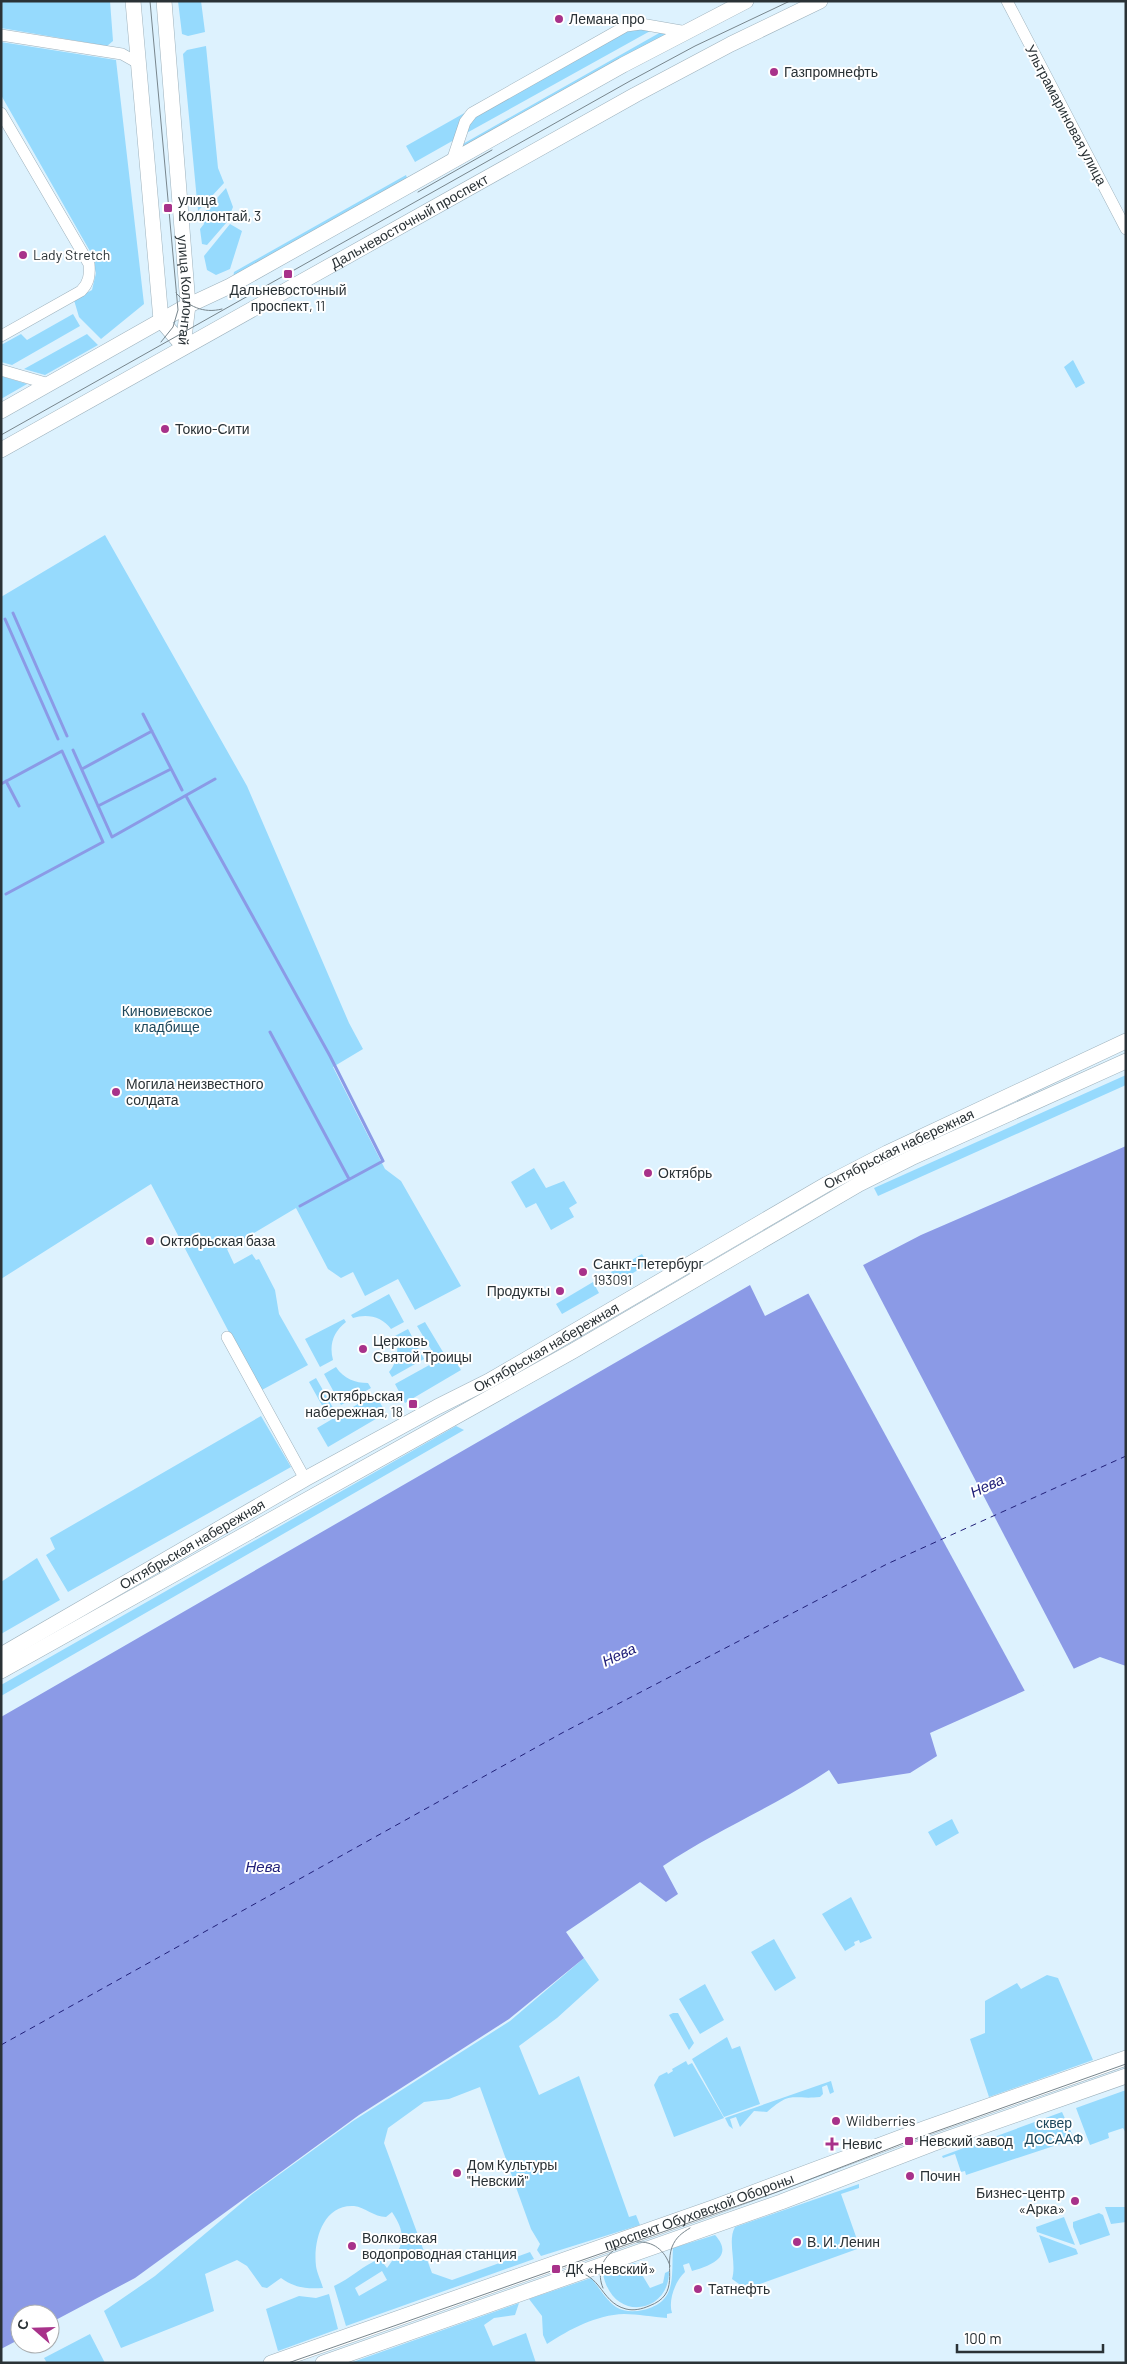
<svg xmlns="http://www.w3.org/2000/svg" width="1127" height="2364" font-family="Barlow,sans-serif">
	<rect width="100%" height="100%" fill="#ddf2fe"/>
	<path fill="#96dafd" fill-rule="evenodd" d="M1,1H110L113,41L107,46L1,28Z
		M178,1H201L205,32L188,36L182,34Z
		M631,28L652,30L463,135L470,120Z
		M661,32L669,34L462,149L461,145Z
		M1,42L116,60L144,304L101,339L79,317L74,300L92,290L96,273L91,253L1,95Z
		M206,46L218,168L224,183L198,211L183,54L187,50Z
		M539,71L464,116L454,140L415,162L406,146Z
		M406,175L407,178L233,278L234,272Z
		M226,188L233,207L227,222L207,245L202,244L200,229L204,224L202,215Z
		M230,224L242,231L230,269L216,275L207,270L204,256Z
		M73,314L80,326L12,365L1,362V345L21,334L27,340Z
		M87,334L98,345L45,375L24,369Z
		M1073,360L1085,383L1076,388L1064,367Z
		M1,376L27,384L1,399Z
		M105,535L247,786L349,1023L363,1049L333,1067L385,1169L401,1181L461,1286L415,1310L398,1279L365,1296L353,1272L341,1278L328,1269L296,1208L227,1249L234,1264L252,1254L256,1260L259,1259L275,1290L279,1314L308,1365L260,1391L151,1184L1,1279V597Z
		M1126,1075V1085L878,1196L874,1188Z
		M534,1168L546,1188L564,1181L577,1203L569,1208L574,1217L551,1230L536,1203L526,1208L511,1182Z
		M642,1254L648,1264L618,1282L611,1272Z
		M593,1282L599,1293L562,1314L556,1304Z
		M389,1294L404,1322L391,1329C383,1317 367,1313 353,1318L351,1315Z
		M344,1319L346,1322C333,1332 329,1345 333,1360L320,1367L305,1339Z
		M425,1322L443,1352L435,1356L417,1326Z
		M408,1329L424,1359L392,1377L389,1372C398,1361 399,1349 395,1336Z
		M451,1353L461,1370L405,1403L395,1384Z
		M336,1367C344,1379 355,1383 368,1383L371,1388L341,1405L324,1374Z
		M316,1378L336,1413L324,1420L319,1412L324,1409L309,1382Z
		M375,1394L386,1413L328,1447L317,1428Z
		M261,1416L291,1467L68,1592L46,1555L55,1549L50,1538Z
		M456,1426L464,1430L1,1696V1685Z
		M37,1558L60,1600L1,1634V1582Z
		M952,1819L959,1833L936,1846L928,1832Z
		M851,1897L872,1938L860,1943L859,1940L854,1942L855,1945L845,1951L822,1914Z
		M774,1939L796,1978L775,1991L751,1952Z
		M584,1958L599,1980L557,2018L519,2046L539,2095L579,2076L629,2217L636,2215L640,2225L541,2256L537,2250L540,2244L531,2229L480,2087L449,2099L424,2102L388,2128L384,2143L432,2273L452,2280L530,2252L534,2259L346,2326L334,2286C350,2279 363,2265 380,2259L387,2268C403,2246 408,2236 392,2212L386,2217C374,2217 365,2207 354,2206C323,2204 313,2241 316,2266C317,2273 321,2281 323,2288C306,2289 295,2288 281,2278L267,2288L262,2287L247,2266L237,2260L205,2274L214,2311L121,2348L104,2311L155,2276L251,2195L353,2121L510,2021ZM382,2271L387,2280L359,2296L355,2288Z
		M1047,1975L1058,1978L1093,2060L989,2097L970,2039L985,2033V2001L1017,1983L1021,1989Z
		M705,1984L724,2020L700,2034L679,1999Z
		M673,2013H678L694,2043L689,2050L669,2015Z
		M727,2037L732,2049L740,2046L760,2104L724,2117L692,2059Z
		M686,2061L688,2065L692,2063L724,2118L674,2137L654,2085L659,2076L667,2072L668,2074L673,2071L672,2069Z
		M831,2081L834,2092L830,2094L827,2085L822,2087L823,2094L820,2097C792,2100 792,2090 767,2112L754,2111L740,2127L736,2117L730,2119L733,2129L729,2126L725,2118Z
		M1126,2090V2133L1123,2128L1108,2133L1109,2138L1090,2145L1076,2108Z
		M1062,2112L1073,2136L1072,2140L966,2175L965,2171L961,2172L955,2154L943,2158L942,2156Z
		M859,2184V2188L841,2194L860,2248L746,2289L732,2279C737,2263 727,2241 735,2227Z
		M1105,2207H1126V2222L1111,2224Z
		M1099,2213L1103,2215L1110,2235L1080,2245L1073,2227V2222Z
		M1064,2217L1075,2245L1037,2232L1036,2227Z
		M715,2235C735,2257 710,2266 692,2271L689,2263L683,2265L685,2272C675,2281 668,2301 672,2313L667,2314V2318C653,2317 638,2314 624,2314C596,2315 570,2329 547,2344L543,2335L542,2316L529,2299L591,2278C599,2287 606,2300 616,2307C624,2312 634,2312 643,2310C678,2302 671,2276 673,2248Z
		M1039,2235L1076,2249L1078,2254L1049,2263Z
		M635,2263L650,2288L663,2283L665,2273L669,2271C670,2313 613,2324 603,2274Z
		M329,2294L338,2329L278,2351L266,2309L299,2296L316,2298Z
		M519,2303L515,2315L494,2318L484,2325L493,2346L526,2333L536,2363H350Z
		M90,2334L105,2363H47L44,2358Z"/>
	<path fill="#8b9ae6" d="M1126,1146V1666L1100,1657L930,1733L937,1756L910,1773L838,1784L829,1770C776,1806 716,1830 663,1866L678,1894L666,1902L640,1882L566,1932L584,1958L509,2019L359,2115L135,2278L50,2323V2314H20V2339L1,2349V1717L750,1285L765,1316L921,1235Z"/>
	<path fill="#ddf2fe" d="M862,1263L1075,1671L1026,1693L807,1291Z"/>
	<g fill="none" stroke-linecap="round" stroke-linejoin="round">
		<path stroke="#8b9ae6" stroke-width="3" d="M13,613L67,736
			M5,619L58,739
			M143,714L182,790
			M73,750L112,837L215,779
			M82,769L152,731
			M6,781L19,806
			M1,784L62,751L103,842L6,894
			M186,796L330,1056L383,1161L300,1206
			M98,806L171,769
			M270,1032L349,1179"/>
		<path stroke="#222179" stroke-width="1" stroke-dasharray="6 5" stroke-linecap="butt" d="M1,2045L562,1733L887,1564L1126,1456"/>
		<g stroke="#9eb2bd" stroke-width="12">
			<path id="minor" d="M1007,1L1126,229
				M1,35L122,54L138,63
				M1,113L89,264C90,275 89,283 81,291L1,336
				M452,161L465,122L472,113L626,26L641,24L687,32
				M1,370L49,384
				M227,1337L305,1479"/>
		</g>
		<g stroke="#9eb2bd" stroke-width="16">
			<g id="major">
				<path d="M133,1L161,320L183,346"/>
				<path id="s1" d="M164,1L188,305L183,346"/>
				<path d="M1,411L185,307L230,286L623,65L746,1"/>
				<path id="s2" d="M1,450L635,95L731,44L820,1"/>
				<path id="s3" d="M1,1655L305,1479L437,1407L489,1381L827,1184L887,1153L1126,1041"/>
				<path d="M1,1671L573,1351L859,1184L911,1158L1126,1061"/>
				<path id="s4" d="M271,2363L712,2208L926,2128L1126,2058"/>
				<path d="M323,2363L781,2202L932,2144L1126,2076"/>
			</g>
		</g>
		<use href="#minor" stroke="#fff" stroke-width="11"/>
		<use href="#major" stroke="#fff" stroke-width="15"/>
		<path stroke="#78868d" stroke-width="1" d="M150,1L178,310L173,327L161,342
			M418,192L492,150
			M176,293C188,306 203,314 222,309
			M1,435L630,81L695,46L790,1
			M637,2242C653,2241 665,2250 670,2266
			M564,2272C602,2267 598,2302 626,2309C634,2311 642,2309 649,2306C681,2294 664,2270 672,2247C676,2237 682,2233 690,2228
			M603,2288C597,2274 601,2260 613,2251
			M288,2363L777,2192L909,2141L1126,2064"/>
	</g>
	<g fill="#a8328a" stroke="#fff" stroke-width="2">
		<circle cx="559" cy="19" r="5"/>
		<circle cx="774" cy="72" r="5"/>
		<rect x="163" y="203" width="10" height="10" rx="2.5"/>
		<circle cx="23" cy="255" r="5"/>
		<rect x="283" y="269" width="10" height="10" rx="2.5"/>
		<circle cx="165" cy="429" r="5"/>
		<circle cx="116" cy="1092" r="5"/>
		<circle cx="648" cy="1173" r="5"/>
		<circle cx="150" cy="1241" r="5"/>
		<circle cx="583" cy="1272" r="5"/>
		<circle cx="560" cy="1291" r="5"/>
		<circle cx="363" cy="1349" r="5"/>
		<rect x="408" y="1399" width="10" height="10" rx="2.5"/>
		<circle cx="836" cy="2121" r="5"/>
		<rect x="904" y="2136" width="10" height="10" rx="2.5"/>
		<path d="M829.5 2136.5h5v5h5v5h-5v5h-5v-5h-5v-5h5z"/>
		<circle cx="457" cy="2173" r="5"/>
		<circle cx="910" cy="2176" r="5"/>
		<circle cx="1075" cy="2201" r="5"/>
		<circle cx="797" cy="2242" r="5"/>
		<circle cx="352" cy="2246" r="5"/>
		<rect x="551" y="2264" width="10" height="10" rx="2.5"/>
		<circle cx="698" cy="2289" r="5"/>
	</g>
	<g text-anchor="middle" stroke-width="4" stroke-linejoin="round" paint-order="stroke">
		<g font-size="14" fill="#2a3236" stroke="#fff" text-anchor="start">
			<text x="569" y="24">Лемана про</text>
			<text x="784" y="77">Газпромнефть</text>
			<text x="178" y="205">улица<tspan x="178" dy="16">Коллонтай, 3</tspan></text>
			<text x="33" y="260">Lady Stretch</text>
			<text x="288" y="295" text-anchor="middle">Дальневосточный<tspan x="288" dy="16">проспект, 11</tspan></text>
			<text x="175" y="434">Токио-Сити</text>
			<text x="126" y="1089">Могила неизвестного<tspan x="126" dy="16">солдата</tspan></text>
			<text x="658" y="1178">Октябрь</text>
			<text x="160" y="1246">Октябрьская база</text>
			<text x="593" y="1269">Санкт-Петербург<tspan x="593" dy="16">193091</tspan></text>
			<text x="550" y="1296" text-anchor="end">Продукты</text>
			<text x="373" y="1346">Церковь<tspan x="373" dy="16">Святой Троицы</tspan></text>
			<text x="403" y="1401" text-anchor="end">Октябрьская<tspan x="403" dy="16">набережная, 18</tspan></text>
			<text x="846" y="2126">Wildberries</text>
			<text x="919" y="2146">Невский завод</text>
			<text x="842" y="2149">Невис</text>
			<text x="467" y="2170">Дом Культуры<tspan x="467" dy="16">"Невский"</tspan></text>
			<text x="920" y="2181">Почин</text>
			<text x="1065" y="2198" text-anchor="end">Бизнес-центр<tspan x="1065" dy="16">«Арка»</tspan></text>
			<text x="362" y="2243">Волковская<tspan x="362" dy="16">водопроводная станция</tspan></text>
			<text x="807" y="2247">В. И. Ленин</text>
			<text x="566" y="2274">ДК «Невский»</text>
			<text x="708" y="2294">Татнефть</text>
		</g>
		<g font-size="14" fill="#2a3236" stroke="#fff">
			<text transform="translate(1066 115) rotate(62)" y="5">Ультрамариновая улица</text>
			<text dy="5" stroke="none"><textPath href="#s2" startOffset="468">Дальневосточный проспект</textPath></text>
			<text dy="5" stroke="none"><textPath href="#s1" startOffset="290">улица Коллонтай</textPath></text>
			<text dy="5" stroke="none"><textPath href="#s3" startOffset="1031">Октябрьская набережная</textPath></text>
			<text dy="5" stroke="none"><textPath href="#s3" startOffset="626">Октябрьская набережная</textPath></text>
			<text dy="5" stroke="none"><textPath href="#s3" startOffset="221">Октябрьская набережная</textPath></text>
			<text dy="5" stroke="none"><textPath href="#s4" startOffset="454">проспект Обуховской Обороны</textPath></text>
		</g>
		<g font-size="14" fill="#1d475b" stroke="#fff">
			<text x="167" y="1016">Киновиевское<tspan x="167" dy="16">кладбище</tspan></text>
			<text x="1054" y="2128">сквер<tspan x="1054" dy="16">ДОСААФ</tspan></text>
		</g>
		<g font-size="15" font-style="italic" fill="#222179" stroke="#fff">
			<text transform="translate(987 1486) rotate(-25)" y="5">Нева</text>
			<text transform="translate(619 1655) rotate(-25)" y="5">Нева</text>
			<text x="263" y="1872">Нева</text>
		</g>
	</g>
	<rect width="1127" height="2364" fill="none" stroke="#2a3236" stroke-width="5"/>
	<g transform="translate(35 2329) rotate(290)"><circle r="24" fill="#ffffff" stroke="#aaadaf"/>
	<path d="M0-4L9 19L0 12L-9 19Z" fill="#a8328a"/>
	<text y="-8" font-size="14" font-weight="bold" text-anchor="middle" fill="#2a3236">С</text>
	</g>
	<path d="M957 2344v8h146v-8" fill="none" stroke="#2a3236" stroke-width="2.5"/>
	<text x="964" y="2344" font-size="15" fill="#2a3236" stroke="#ffffff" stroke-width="4" paint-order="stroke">100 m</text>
</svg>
